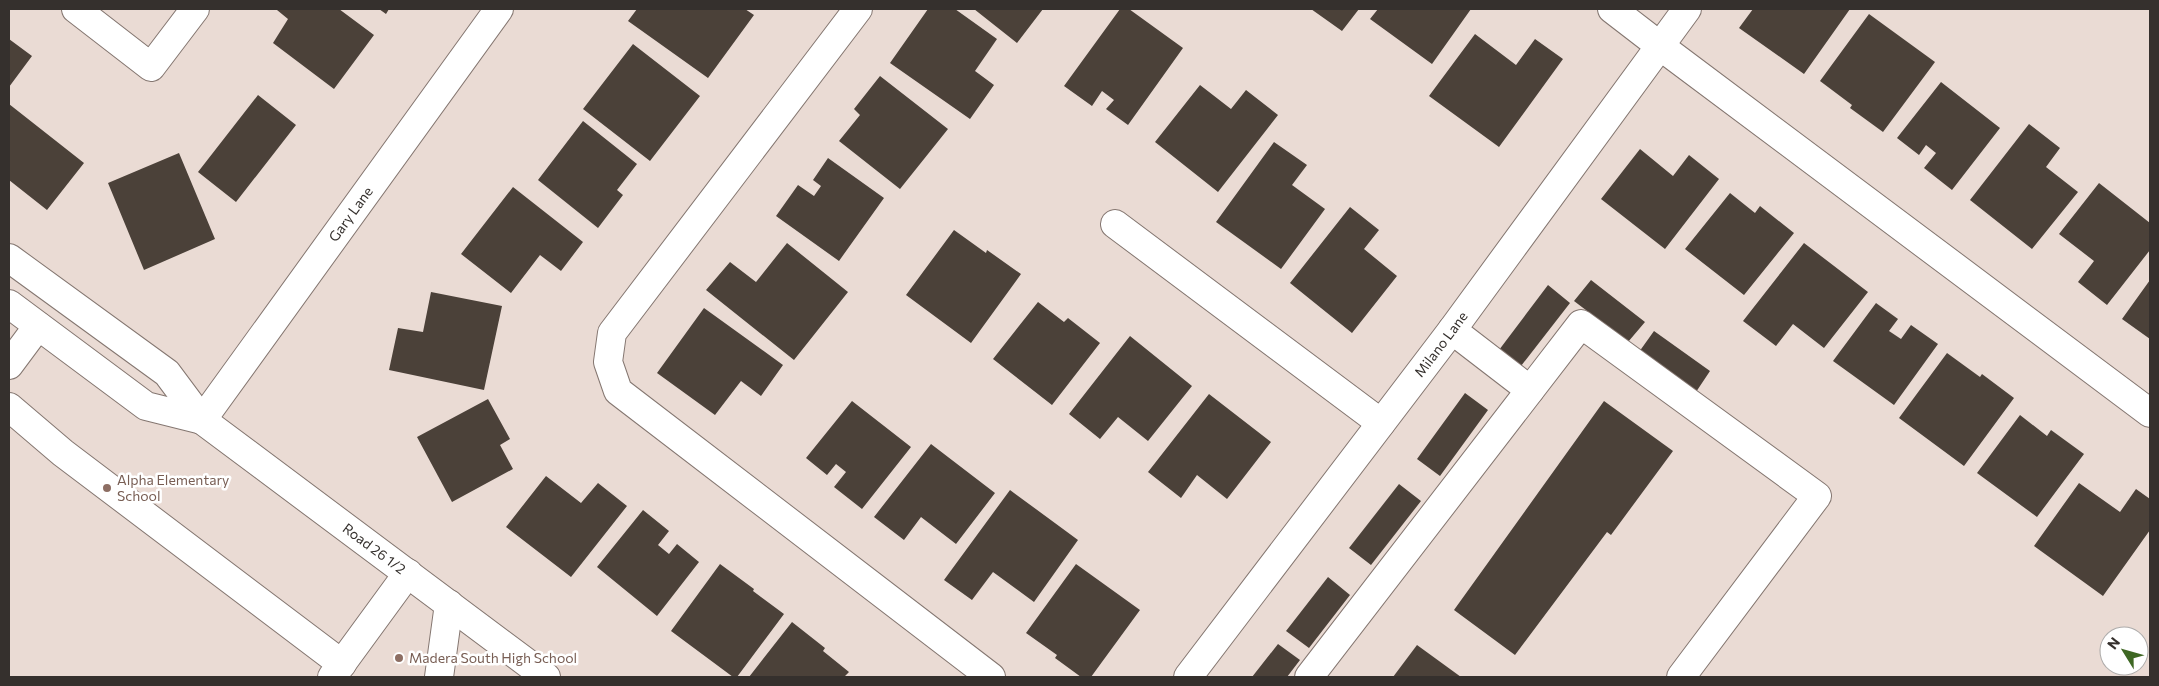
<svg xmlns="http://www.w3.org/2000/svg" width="2159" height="686" font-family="Commissioner,sans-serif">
	<rect width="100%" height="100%" fill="#eadbd4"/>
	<path fill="#4b4139" d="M278,9H339L374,35L334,89L273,43L288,19L277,10Z
		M379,9H389L386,14Z
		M637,9H745L754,15L708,78L628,21Z
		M928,9H955L997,39L975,71L994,85L970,119L890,63Z
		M974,9H1043L1017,43Z
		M1120,9H1129L1183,48L1128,125L1106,109L1114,100L1102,91L1092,106L1064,86Z
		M1311,9H1359L1342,31Z
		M1378,9H1471L1432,64L1370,19Z
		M1753,9H1850L1804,74L1739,28Z
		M1869,14L1935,62L1883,132L1850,108L1852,105L1820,81Z
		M1475,34L1516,65L1535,39L1563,59L1499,147L1429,96Z
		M9,39L32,56L9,87Z
		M633,44L700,96L650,161L583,109Z
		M880,76L948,129L900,189L839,141L860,115L854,109Z
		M1941,82L2000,128L1952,190L1924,168L1936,153L1926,145L1919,155L1897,138Z
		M1200,85L1231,109L1246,90L1278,115L1218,192L1155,142Z
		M258,95L296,125L236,202L198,172Z
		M9,104L84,163L47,210L9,180Z
		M583,121L637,164L617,190L623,195L598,228L538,180Z
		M2029,124L2060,148L2046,167L2078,192L2032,249L1970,200Z
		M1274,142L1307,165L1292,185L1325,209L1281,269L1216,222Z
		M1640,149L1673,176L1689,155L1719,179L1665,249L1601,199Z
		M179,153L215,239L144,270L108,183Z
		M828,158L884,198L839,261L776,216L798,185L814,196L821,186L813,180Z
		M2099,183L2150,223V250L2107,305L2078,282L2094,261L2059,234Z
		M513,187L583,242L561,271L540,255L511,293L461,254Z
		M1730,193L1755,213L1760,206L1794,233L1744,295L1685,249Z
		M1350,207L1379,230L1364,249L1397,276L1352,333L1290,283Z
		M954,230L986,253L987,250L1021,274L971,343L906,295Z
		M787,243L848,292L794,360L706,290L730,262L756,282Z
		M1804,243L1868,292L1824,348L1793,324L1776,346L1743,321Z
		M1591,280L1645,322L1628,342L1574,301Z
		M2150,280V339L2122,319Z
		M1548,285L1570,303L1521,366L1499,350Z
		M431,292L502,306L484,390L389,370L398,328L423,332Z
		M1038,302L1064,322L1068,318L1100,343L1052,405L993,359Z
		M1876,303L1898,319L1889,331L1901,339L1911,325L1938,344L1894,405L1833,361Z
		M704,308L783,365L761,396L741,381L715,415L657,373Z
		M1654,331L1710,371L1696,392L1639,352Z
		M1130,336L1192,386L1148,441L1118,417L1100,439L1069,414Z
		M1947,353L1980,377L1982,374L2014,398L1964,466L1899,418Z
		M1465,393L1488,410L1440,476L1417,459Z
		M1209,394L1271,442L1227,499L1197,475L1181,498L1148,472Z
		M488,399L510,439L500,445L513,469L452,502L417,437Z
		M852,401L911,447L862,509L834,487L846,472L836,464L827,475L806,458Z
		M1604,401L1673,451L1611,535L1607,532L1515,655L1454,610Z
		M2020,415L2047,436L2051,430L2084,454L2037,517L1977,473Z
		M931,444L995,493L956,544L921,517L904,540L874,517Z
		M546,476L581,503L598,483L627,506L571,577L506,527Z
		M2079,483L2120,512L2136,489L2150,499V530L2103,596L2034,546Z
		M1399,484L1421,501L1371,565L1349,548Z
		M1010,490L1078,540L1034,602L993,572L972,600L944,580Z
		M643,510L669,531L658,545L669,554L677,544L699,562L657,616L597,567Z
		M720,564L754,589L753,591L784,614L737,677H733L671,631Z
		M1076,564L1140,610L1091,677H1081L1055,658L1057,655L1026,633Z
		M1328,577L1350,595L1309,648L1286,631Z
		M792,622L825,648L823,651L849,672L844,677H749Z
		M1278,644L1300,660L1287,677H1252Z
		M1417,645L1461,677H1393Z"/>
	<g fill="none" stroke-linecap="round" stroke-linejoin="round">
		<g stroke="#847670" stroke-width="30">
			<g id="minor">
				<path d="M76,9L151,67L195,9"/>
				<path d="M858,9L612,333L608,362L618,391L991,677"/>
				<path d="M1612,9L1660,46L2150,413"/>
				<path d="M1115,224L1381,423"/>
				<path id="s1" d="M9,258L167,373L202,420L546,677"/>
				<path d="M9,304L146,406L202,420"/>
				<path d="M1452,330L1530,390"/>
				<path d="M9,365L38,326"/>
				<path d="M9,407L63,453L342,664"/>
				<path id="s2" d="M202,420L499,9"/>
				<path d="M332,677L408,573"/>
				<path d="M439,677L449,604"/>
				<path id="s3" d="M1188,677L1452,330L1687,9"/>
				<path d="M1309,677L1581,324L1817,496L1681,677"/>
			</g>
		</g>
		<use href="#minor" stroke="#fff" stroke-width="28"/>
	</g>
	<g fill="#8d6e63" stroke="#fff" stroke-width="2">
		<circle cx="107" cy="488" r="5"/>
		<circle cx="399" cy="658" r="5"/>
	</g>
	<g text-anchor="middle" stroke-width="5" stroke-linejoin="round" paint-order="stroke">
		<g font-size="14" fill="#35302d" stroke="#fff">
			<text dy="5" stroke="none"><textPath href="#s2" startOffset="254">Gary Lane</textPath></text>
			<text dy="5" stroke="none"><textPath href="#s3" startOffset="418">Milano Lane</textPath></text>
			<text dy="5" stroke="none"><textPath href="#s1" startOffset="469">Road 26 1/2</textPath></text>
		</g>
		<g font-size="14" fill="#785e54" stroke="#fff" text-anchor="start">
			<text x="117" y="485">Alpha Elementary<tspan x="117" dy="16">School</tspan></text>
			<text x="409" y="663">Madera South High School</text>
		</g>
	</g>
	<rect width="2159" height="686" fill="none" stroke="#35302d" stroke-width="20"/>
	<g transform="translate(2124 651) rotate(307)"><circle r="24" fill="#ffffff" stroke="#aeacab"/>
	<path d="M0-4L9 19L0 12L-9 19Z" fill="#3e6723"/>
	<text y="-8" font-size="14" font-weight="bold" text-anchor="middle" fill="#35302d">N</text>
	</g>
</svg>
